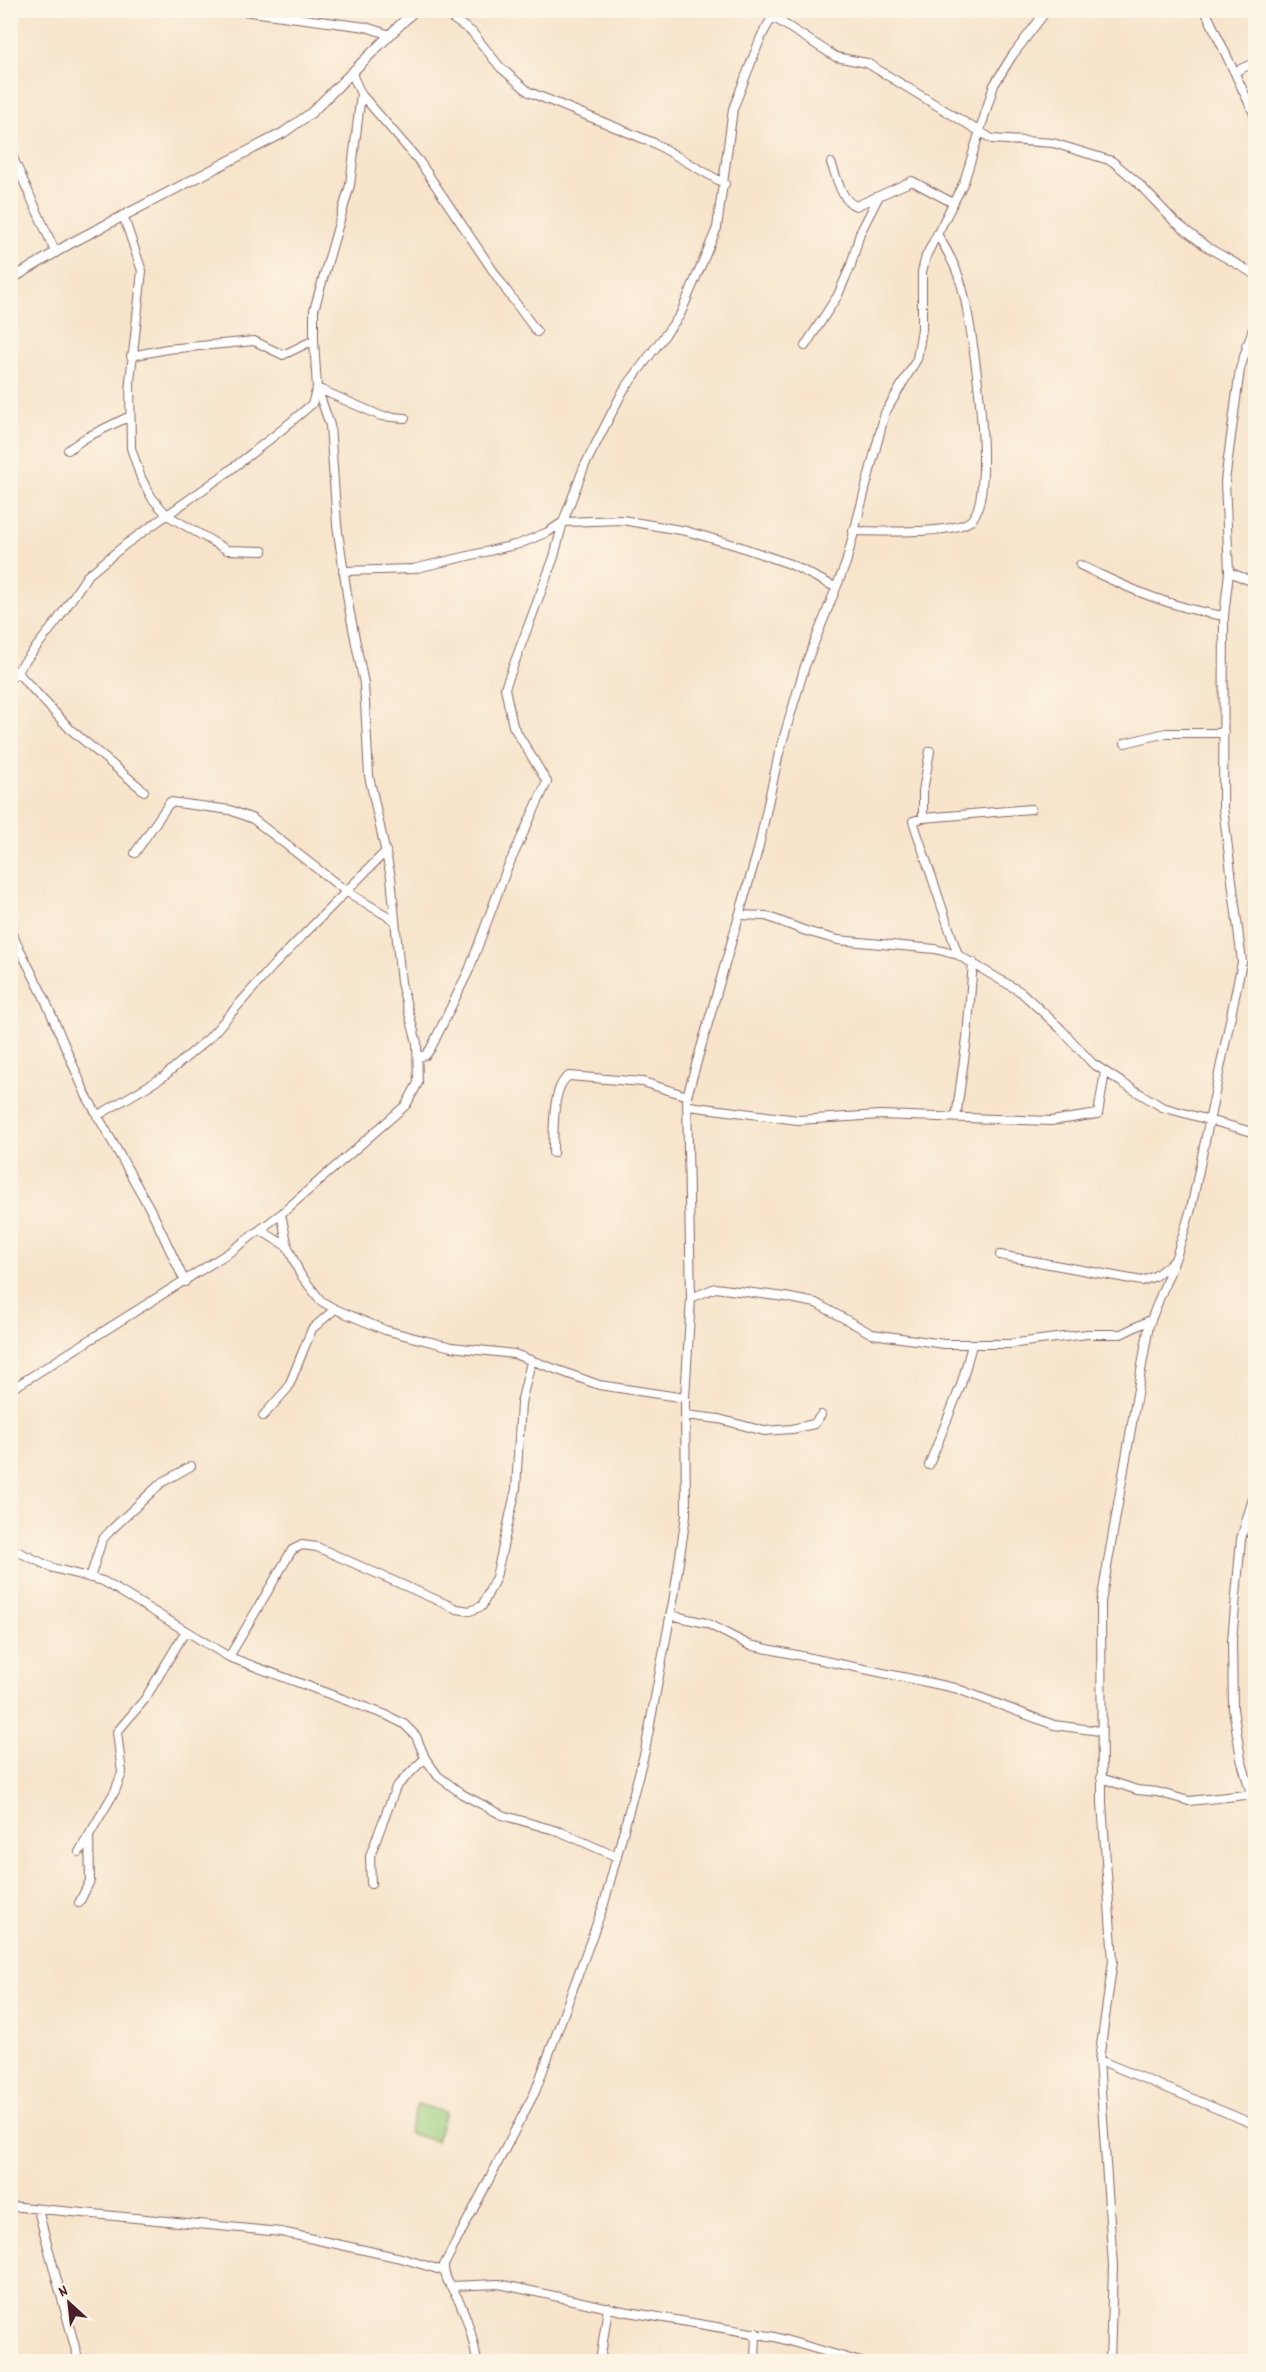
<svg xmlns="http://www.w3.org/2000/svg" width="1266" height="2372" font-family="Dekko,sans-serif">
	<rect width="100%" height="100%" fill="#fcf5e5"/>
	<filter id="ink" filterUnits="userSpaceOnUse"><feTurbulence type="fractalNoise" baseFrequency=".0167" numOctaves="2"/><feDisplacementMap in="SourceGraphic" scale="12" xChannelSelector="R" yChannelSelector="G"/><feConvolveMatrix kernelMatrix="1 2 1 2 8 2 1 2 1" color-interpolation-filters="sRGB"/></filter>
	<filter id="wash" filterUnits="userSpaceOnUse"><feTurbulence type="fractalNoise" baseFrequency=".008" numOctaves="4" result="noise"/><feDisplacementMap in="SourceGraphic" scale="24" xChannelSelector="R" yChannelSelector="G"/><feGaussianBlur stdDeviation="1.35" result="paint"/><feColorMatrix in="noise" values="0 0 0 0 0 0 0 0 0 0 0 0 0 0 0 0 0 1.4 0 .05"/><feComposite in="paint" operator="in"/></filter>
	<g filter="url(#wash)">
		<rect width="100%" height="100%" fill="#f7e4cb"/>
		<path fill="#9ccf7f" stroke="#737755" stroke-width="1.5" d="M417,2104L445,2112L436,2141L408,2133Z"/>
	</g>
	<g filter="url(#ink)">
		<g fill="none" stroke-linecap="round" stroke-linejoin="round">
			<g stroke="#876463" stroke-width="10">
				<path id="minor" d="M235,10L366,27L390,35
					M440,10L472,32L500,67L529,92L654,143L725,184
					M762,10L836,57L867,63L992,139L1053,143L1112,161L1136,181L1174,221L1207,247L1256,275
					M1205,10L1256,118
					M10,12L11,10
					M1236,71L1256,62
					M361,94L419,161L506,290L537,332
					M10,151L54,249L53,254
					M831,163C837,177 841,201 856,206L912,181L953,203
					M123,215L142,271L130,381L131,448L141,478L152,498L167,515L227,550L263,551
					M1246,345L1256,354
					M805,346L838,295L851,265L860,233L878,198
					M131,356L167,349L254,341L283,355L314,340
					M68,450L85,438L130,416
					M853,531C879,531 951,535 970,521C999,500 972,323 962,287C957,268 947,250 937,234
					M1080,565C1127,588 1172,608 1224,616
					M343,571L413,569L519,544L548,532L563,522L622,520L686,531L738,546L790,564L835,587
					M1229,572L1256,583
					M17,672L70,729L144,791
					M10,680L57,621L87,576L126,544L225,474L279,432L312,404L317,388L381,416L405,418
					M1125,743L1166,733H1224
					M923,818V791L930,751
					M135,853L170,802L230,810L253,819L347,892L394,920
					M740,915L766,916L806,931L838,940L935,949L958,955L1021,992L1061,1029L1092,1063L1121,1082L1162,1107L1256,1133
					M10,930L43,995L86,1095L154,1216L185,1282
					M958,955L913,821L923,818L1031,809
					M418,1057L426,1055L431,1048L469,970L506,871L547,782L513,726L505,688L554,557L563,522L584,467L623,391L680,315L717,228L733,109L761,37L776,10
					M689,1106L798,1120L880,1115L1051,1121L1098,1114L1105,1072
					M97,1116L163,1077L209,1038L272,967L386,851
					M956,1118L967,1038L973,962
					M553,1153C554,1133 551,1086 569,1076L643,1082L687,1096
					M281,1214L288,1247L300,1274L321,1301L335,1309L385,1330L419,1339L452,1347L514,1354L599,1385L685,1398
					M260,1230L288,1247
					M1000,1255L1142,1281L1155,1276L1173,1262
					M691,1298L715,1288L785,1297L816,1303L872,1334L944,1344H1009L1087,1334H1121L1150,1320
					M10,1390L233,1250L281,1214L406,1105L418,1083L417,1043L401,983L391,877L369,776L364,684L349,608L337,525L330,425L317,388L314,340V310L350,185L361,94L352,74
					M685,1415L719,1419L764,1431L792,1429L814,1424L821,1415
					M263,1416L288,1388L312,1329L335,1309
					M929,1465L961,1385L972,1345
					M10,1548L53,1568L103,1581L229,1657L386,1715L404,1724L416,1736L425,1758L438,1776L462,1794L502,1815L561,1832L617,1857
					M90,1578L102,1540L110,1531L161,1483L191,1466
					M670,1615L706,1623L749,1645L955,1688L1054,1725L1100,1731
					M229,1657L292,1550L302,1545L317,1547L457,1609L470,1611L482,1606L496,1577L516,1489L521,1403L531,1362
					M1101,1778L1137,1790L1157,1792L1189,1801L1255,1794
					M1251,1794L1241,1759L1233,1709L1232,1641L1241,1539L1256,1488
					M79,1852L115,1791L122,1773L117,1732L145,1699L185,1632
					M371,1884L370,1856L396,1787L425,1758
					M79,1903L90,1881L89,1836
					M1099,2060L1256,2125
					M10,2206L281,2232L401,2258L444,2271
					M38,2210L79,2362
					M450,2286L499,2284L623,2311L775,2337L861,2362
					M477,2362C474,2342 469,2323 461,2305C456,2292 443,2280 444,2265L535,2092L604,1904L645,1751L674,1596L686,1515L685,1398L691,1298L687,1096L758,850L779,753L805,666L846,563L885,413L917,359L922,329V272L926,256L964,182L994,85L1012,56L1047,10
					M600,2362L608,2307
					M755,2362L756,2333
					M1110,2362L1113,2266L1099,2060L1113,1961L1102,1803L1101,1602L1149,1325L1177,1254L1191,1209L1242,962L1223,807L1224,616L1229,572L1225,481L1240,369L1256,319"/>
			</g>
			<g stroke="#876463" stroke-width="11">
				<path id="tertiary" d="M10,280L71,243L283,133L311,113L415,10"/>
			</g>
			<use href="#minor" stroke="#fff" stroke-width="8"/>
			<use href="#tertiary" stroke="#fff" stroke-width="9"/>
		</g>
	</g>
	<rect width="1266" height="2372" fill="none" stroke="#fcf5e5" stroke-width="36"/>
	<g transform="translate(69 2303) rotate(333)" stroke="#fcf5e5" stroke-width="4.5" paint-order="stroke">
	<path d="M0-4.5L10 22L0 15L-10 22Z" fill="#4a1f2b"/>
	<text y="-9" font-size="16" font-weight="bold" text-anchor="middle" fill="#4a1f2b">N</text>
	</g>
</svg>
